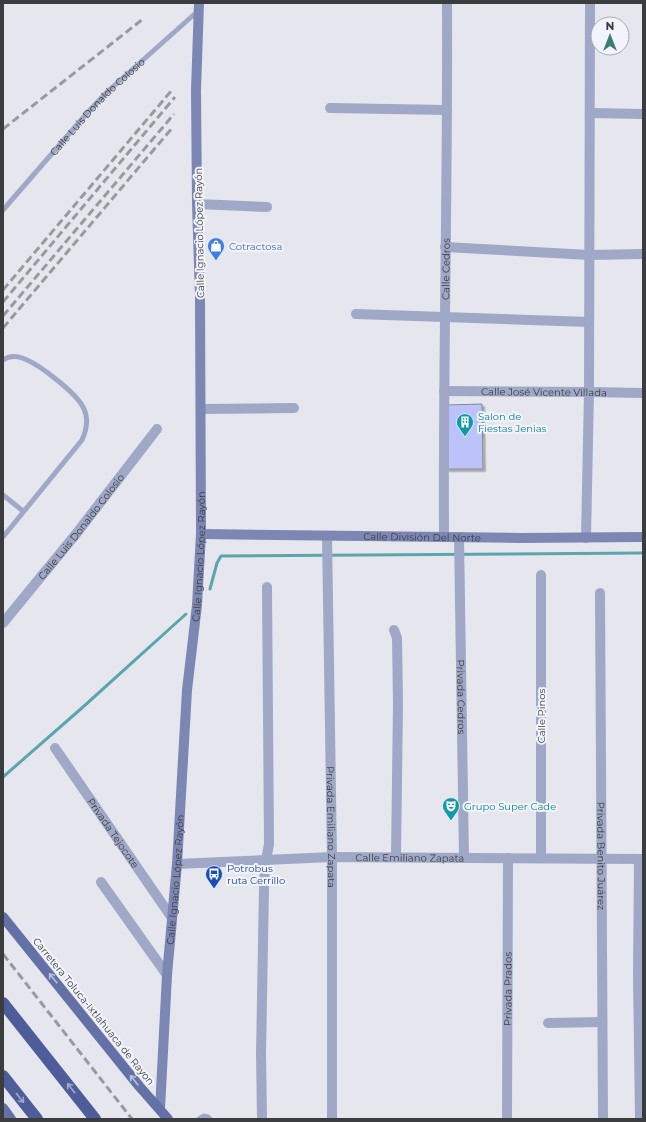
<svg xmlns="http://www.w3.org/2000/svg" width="646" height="1122" font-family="Montserrat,sans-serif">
	<defs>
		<filter id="shadow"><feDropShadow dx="2.5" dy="2.5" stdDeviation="0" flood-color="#0004"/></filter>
	</defs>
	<rect width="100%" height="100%" fill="#e6e7ee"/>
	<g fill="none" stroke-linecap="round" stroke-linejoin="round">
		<path stroke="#5ba5ae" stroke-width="3" d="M210,589L217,563L221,556L643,553
			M3,777L83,707L186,614"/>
	</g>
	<path fill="#bcc3fb" stroke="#86878d" filter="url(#shadow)" d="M482,404L483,469H446L448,405Z"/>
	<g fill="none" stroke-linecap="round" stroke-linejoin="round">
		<g stroke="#9fa8c6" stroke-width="5">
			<path id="s1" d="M3,210L88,112L107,92L198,11"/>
			<path d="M3,360C10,355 19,356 27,360C41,366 76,393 83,407C89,418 87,429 82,440L3,537"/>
			<path d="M3,495L23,511"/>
			<path d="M199,1119L204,1116L208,1117L210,1119"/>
		</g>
		<g stroke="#9fa8c6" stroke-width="10">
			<path d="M330,108L447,110"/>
			<path d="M590,113L643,114"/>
			<path d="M197,204L267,207"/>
			<path d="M445,247L589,255L643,254"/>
			<path d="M356,314L589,322"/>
			<path id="s2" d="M444,391L589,392L643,393"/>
			<path d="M201,409L294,408"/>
			<path id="s3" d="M327,536L332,857V1119"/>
			<path id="s4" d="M444,536C443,358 448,181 447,3"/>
			<path id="s5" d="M459,537L464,858"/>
			<path d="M586,538L589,392L590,3"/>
			<path id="s6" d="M600,593L603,1119"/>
			<path id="s7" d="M3,623L76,534L157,429"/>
			<path d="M394,630L397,638L398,703L396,857"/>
			<path id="s8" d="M55,748L172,918"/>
			<path d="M541,858V575"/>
			<path d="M639,859L638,975L640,1119"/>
			<path id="s9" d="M177,864L332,857L643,859"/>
			<path d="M101,882L167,975"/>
			<path d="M548,1023L602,1022"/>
			<path d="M262,1119L261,1054L264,887L265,866L269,844L267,587"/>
			<path id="s10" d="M507,1119L508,858"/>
		</g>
		<g stroke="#7c88b3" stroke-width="10">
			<path id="s11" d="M201,534L521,538L643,537"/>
			<path id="s12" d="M160,1109L167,975L177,864L187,690L197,605L201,534L200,296L197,204L196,90L199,3"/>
		</g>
		<path stroke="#6371a6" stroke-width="10" d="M3,917L139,1086L168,1119
			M3,1108L11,1119"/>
		<path stroke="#4e5d99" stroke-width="12" d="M3,1003L95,1119
			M3,1076L37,1119"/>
		<path stroke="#999a9e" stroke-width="3" stroke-dasharray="8 4" stroke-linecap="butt" d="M3,129L143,19
			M3,290L172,90
			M3,302L175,97
			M3,316L174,114
			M3,328L173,127
			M3,954L132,1119"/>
	</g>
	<defs><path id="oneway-shaft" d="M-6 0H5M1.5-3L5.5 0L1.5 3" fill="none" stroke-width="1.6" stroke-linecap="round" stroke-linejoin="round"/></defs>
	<g stroke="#b9c0d9">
		<use href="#oneway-shaft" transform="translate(53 978) rotate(-129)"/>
		<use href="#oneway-shaft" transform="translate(134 1080) rotate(-129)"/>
	</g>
	<g stroke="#a0a8ca">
		<use href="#oneway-shaft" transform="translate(71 1088) rotate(-128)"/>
		<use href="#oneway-shaft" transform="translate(20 1098) rotate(51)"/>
	</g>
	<defs>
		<g id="shop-pin" transform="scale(0.9)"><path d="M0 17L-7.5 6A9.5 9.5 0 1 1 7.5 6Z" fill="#3f7fe0" stroke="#f3f4fb"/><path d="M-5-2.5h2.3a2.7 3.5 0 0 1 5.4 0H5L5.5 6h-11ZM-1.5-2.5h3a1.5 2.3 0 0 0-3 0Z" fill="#fff"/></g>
		<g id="building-pin" transform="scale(0.9)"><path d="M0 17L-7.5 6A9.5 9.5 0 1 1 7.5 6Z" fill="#0f9aa8" stroke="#f3f4fb"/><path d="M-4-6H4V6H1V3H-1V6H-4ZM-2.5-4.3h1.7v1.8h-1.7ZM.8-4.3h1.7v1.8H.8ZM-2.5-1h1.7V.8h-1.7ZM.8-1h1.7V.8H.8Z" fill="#fff"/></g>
		<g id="theatre-pin" transform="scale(0.9)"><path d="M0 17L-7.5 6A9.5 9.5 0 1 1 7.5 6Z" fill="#0f9aa8" stroke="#f3f4fb"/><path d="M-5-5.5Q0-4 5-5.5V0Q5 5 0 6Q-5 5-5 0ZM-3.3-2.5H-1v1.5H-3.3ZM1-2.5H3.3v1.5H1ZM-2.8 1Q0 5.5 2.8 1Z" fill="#fff"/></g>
		<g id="bus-pin" transform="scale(0.9)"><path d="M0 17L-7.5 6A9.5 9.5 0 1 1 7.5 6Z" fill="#1a4fb4" stroke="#f3f4fb"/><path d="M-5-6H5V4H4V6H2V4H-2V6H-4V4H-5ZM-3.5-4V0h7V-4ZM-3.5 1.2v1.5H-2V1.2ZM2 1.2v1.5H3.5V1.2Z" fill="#fff"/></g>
	</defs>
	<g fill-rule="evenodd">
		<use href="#shop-pin" x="216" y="246"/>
		<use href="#building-pin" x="465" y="422"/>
		<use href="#theatre-pin" x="451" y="806"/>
		<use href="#bus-pin" x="214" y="874"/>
	</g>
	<g text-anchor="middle" stroke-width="4" stroke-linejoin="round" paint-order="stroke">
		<g font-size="10" fill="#3b3c3e" stroke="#f3f4fb">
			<text dy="4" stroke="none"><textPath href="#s1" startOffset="140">Calle Luis Donaldo Colosio</textPath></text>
			<text transform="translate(199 233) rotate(-91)" y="4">Calle Ignacio López Rayón</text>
			<text dy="4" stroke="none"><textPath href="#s4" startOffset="267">Calle Cedros</textPath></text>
			<text dy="4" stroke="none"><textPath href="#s2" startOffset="100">Calle José Vicente Villada</textPath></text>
			<text dy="4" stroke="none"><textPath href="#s7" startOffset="124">Calle Luis Donaldo Colosio</textPath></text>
			<text dy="4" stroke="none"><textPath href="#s11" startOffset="221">Calle División Del Norte</textPath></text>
			<text dy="4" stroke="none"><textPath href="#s12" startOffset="554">Calle Ignacio López Rayón</textPath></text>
			<text dy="4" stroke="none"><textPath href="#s5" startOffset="160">Privada Cedros</textPath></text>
			<text transform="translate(541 716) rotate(-90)" y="4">Calle Pinos</text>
			<text dy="4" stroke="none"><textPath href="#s3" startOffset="291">Privada Emiliano Zapata</textPath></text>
			<text dy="4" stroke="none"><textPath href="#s8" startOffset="103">Privada Tejocote</textPath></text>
			<text dy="4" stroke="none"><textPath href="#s6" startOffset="263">Privada Benito Juárez</textPath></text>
			<text dy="4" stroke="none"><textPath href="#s9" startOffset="233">Calle Emiliano Zapata</textPath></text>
			<text dy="4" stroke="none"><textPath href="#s12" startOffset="230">Calle Ignacio López Rayón</textPath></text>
			<text dy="4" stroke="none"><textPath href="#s10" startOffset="130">Privada Prados</textPath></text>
			<text transform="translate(94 1011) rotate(51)" y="4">Carretera Toluca-Ixtlahuaca de Rayon</text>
		</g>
		<g font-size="10" fill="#366cbe" stroke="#f3f4fb" text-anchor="start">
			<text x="229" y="250">Cotractosa</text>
		</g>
		<g font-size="10" fill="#0d838f" stroke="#f3f4fb" text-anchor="start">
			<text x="478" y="420">Salon de<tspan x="478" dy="12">Fiestas Jenias</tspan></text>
			<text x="464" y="810">Grupo Super Cade</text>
		</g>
		<g font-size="10" fill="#164399" stroke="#f3f4fb" text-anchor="start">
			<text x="227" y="872">Potrobus<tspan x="227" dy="12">ruta Cerrillo</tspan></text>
		</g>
	</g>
	<rect width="646" height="1122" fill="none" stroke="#3b3c3e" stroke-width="8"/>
	<g transform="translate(610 36)"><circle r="19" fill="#f3f4fb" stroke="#a9aaaf"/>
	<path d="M0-3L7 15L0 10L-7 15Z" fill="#377e76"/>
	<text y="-6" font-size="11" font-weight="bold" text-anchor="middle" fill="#3b3c3e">N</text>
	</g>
</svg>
